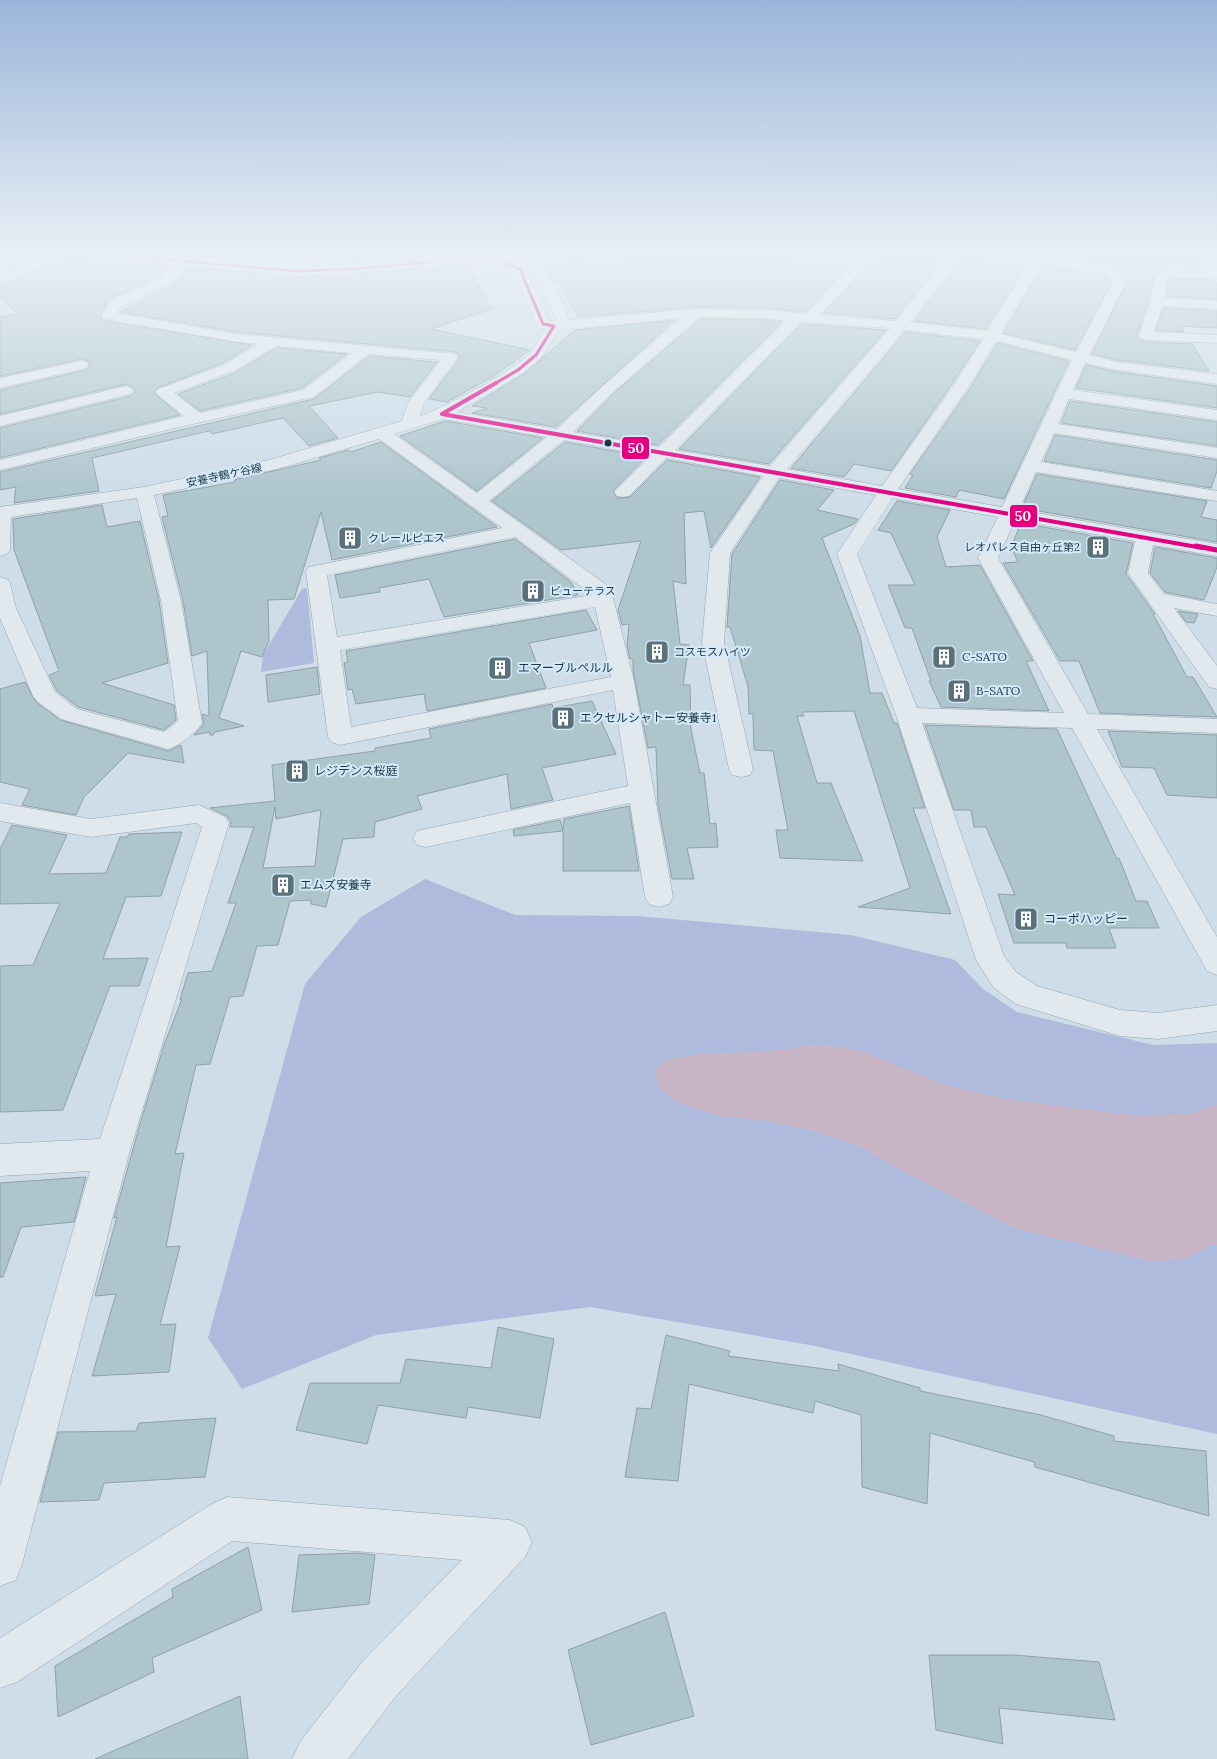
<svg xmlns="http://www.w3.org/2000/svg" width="1217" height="1759" font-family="Lora,'Noto Sans JP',serif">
	<rect width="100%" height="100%" fill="#cedde8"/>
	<path fill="#afbbdc" d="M307,588L314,663L261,672L263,655L302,589Z
		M425,879L515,915L638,916L851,935L955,960L983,989L1017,1012L1153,1045L1217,1043V1434L810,1345L590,1307L376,1335L242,1389L208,1338L305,984L361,917Z"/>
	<path fill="#c8b6c6" d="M809,1045L833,1046L865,1052L945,1085L1006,1099L1141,1116L1194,1113L1217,1104V1245H1211L1192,1256L1180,1260L1150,1261L1014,1228L906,1173L859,1146L814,1131L769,1121L718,1116L678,1102L657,1086L656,1068L670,1059L701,1054L775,1051Z"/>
	<path fill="#aec5cc" stroke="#8da2a9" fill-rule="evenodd" d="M75,253H82L90,259L170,266L161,275L109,300L100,315L104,321L252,345L223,363L157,388L154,393L180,415L0,458V428L131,396L136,391L132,387L126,384L0,414V390L86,370L90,366L88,361L81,359L0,376V317L18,314L0,296V287Z
		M160,253H267L259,262Z
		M366,253H413L414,258L351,262L349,255Z
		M648,253H798L792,258L850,265L805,312L764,308L696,307L578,317L559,281L554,282L542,259L582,256L585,260L648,255Z
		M879,253H948L895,319L824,313Z
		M966,253L983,254L990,259L1027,264L986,329L914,321Z
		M1041,253H1197L1206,268L1169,267L1164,269L1153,279L1148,302L1137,335L1139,340L1146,342L1192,344L1209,371L1117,360L1092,354L1127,282L1112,265Z
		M467,266L492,309L431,329L530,350L494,376L447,402L429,399L460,358L456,352L237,332L120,312L173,285L188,267L296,277L332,275L356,276L355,273Z
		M1043,266L1103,275L1111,283L1075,350L1003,333Z
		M1173,279L1214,280L1217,284V299L1166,296L1168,282Z
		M1163,308L1217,311V328L1181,326L1184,332L1156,330Z
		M700,319L764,320L782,322L658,445L577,431L614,393Z
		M675,320L556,427L472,413L487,408L472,406L524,374L575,330Z
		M801,324L886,330L769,464L679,449Z
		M905,332L980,341L952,384L891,471L854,464L844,477L791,468Z
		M997,343L1069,361L1004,499L959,490L956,497L905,488L913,475L910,474L971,387Z
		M276,348L347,354L302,388L200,411L178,394L235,373Z
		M369,356L437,362L410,397L378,392L309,406L338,438L309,446L283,418L212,434L209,431L92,458L99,491L14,503L16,487L0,490V472L314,399Z
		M1086,365L1117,372L1217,386V408L1076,388Z
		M1070,401L1217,422V446L1061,423Z
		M445,421L543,438L477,491L400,436Z
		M1055,435L1217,460V471L1211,488L1044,461Z
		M381,442L497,527L332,560L321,512L294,599L268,600L269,641L262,657L241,651L219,718L244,726L215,732L213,735H210V732L194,735L204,724L202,714L209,716L207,651L192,656L183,601L162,517L168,516L163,495L235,482L234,480L321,460L319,458L349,450L351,452Z
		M565,442L646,457L613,491L617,498L630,497L667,460L760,477L711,548L704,511L684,513L686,584L673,581L680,644L689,645L683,685H690L691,729L700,773H704L710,824L716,823L718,847L687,848L694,879H672L658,804L656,747L648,748L633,670V659H630L627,645L629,624L622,625L618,610L641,541L561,550L492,501Z
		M1037,474L1207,501L1201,517L1217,520V542L1027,509L1029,504L1024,503Z
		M780,480L834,490L817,510L858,519L854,524L822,538L860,636L870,693H882L894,723H897L925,808H913L951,914L858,907L910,888L854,711L802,712L804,716H797L817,783H831L863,861L780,858L776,830H788L773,751L754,750L753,714H749L748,686L730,627H727L732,554Z
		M897,501L950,510L937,537L946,567L980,565L1033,661H1026L1049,711L941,707L929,681H931L912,628H905L888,585H915L891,533L878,530Z
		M102,505L107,527L140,521L159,601L168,663L102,683L174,705L176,720L164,730L78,707L57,691L49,675L59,671L14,550L13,519Z
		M1021,523L1133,543L1126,574L1155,614H1153L1187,677H1193L1217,717L1100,713L1079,661H1060L1003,563L1018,562L1011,547Z
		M515,539L571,582L578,595L444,617L429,579L379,588L380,592L340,598L335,575Z
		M1155,547L1217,558V567L1204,600L1165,592L1150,573Z
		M586,610L597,630L529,643L546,688L427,711L424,694L356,704L352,689L348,690L344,663L348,662L346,651Z
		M1178,611L1198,614L1194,623L1186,622Z
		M317,667L320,694L268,702L266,675Z
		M25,682L36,702L60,720L168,751L181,745L184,763L128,753L84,797L76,815L22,805L30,789L0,782V689Z
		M592,701L616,754L542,768L553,800L511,809L507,774L417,796L422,809L375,822L374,837L343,839L326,907L311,904V900L290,901L278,945L257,946L243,996L230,997L210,1064L196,1065L175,1154L184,1153L166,1247L180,1246L160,1325L176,1324L169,1372L92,1376L116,1294L95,1296L117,1217L114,1218L140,1124L164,1045L182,999L180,1000L188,973L212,971L236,903H228L254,827H230L231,822L227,816L210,808L275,801L272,765L375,751V748L431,738L429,729L552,704L553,708ZM275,807L276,819L321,810L315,866L263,868Z
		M925,725L1057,729L1117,859L1119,858L1136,901H1147L1159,928H1109L1116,948H1067L1066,943H1014L998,894L1015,895L986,827H974L971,810H954Z
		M1108,731L1217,735V798L1167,795L1154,768L1122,767Z
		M629,806L639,871H563V831L514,836L513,830L560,820L563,830L564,819Z
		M12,825L67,835L49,874L106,873L120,837H127L129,834L182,832L161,896L126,897L103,959L148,958L139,986H110L63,1110L0,1112V966L33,965L60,903L0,904V849Z
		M86,1177L74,1222L21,1227L3,1277H0V1183Z
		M498,1327L554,1339L540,1418L468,1407L466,1418L378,1405L367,1444L296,1430L310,1383H400L406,1359L491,1368Z
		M666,1335L730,1351L728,1356L839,1371L838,1364L920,1388V1391L1041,1415L1114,1436V1441L1206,1451L1209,1516L1035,1467L1034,1462L930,1433L927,1504L862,1487L861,1415L815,1401L813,1413L689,1384L678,1481L625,1477L637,1408L651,1409Z
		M216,1418L205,1477L104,1483L99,1500L40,1502L58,1432L136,1431L139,1423Z
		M248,1547L262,1610L152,1658L154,1672L58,1717L55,1666L173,1597L172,1589Z
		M357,1553L375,1555L369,1604L292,1612L299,1555Z
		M665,1612L694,1716L591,1745L568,1650Z
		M929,1655H1014L1099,1662L1115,1720L999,1708L1003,1744L936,1730Z
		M240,1696L248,1759H95Z"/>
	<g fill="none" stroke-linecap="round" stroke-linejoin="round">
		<g stroke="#97a5ad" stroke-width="1">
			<path id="minor" d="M55,253H72L0,285V276Z
				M84,253H135L296,267L485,255L505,258L524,266L549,321L556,320L542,286L520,253H532C548,274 561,295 569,320L696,309L764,310L806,314L864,253H877L820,315L896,321L951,253H964L910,322L987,331L1030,262L990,257L984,253H1018L1108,266L1112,267L1126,283L1089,355L1117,362L1217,374V384L1117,370L1085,363L1073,390L1217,410V420L1069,399L1058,424L1217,448V458L1054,433L1041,462L1217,491V501L1036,472L1019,510L1217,544V556L1153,545L1148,573L1164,594L1217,604V616L1174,608L1217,666V689L1209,687L1128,573L1135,541L1015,520L998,558L1088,714L1217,719V733L1097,729L1217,937V975L1207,971L1072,728L922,723L1004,956L1016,972L1037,986L1120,1010L1158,1013L1217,1005V1031L1158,1039L1120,1036L1016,1004L994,988L976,960L896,715L837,554L876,495L779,478L730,553L724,642L753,769L750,775L741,777L732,775L729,769L702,642L710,553L763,476L666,458L629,496L623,497L617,496L614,492L650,456L564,440L489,501L608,586L611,590L634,681L673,897L669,904L659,907L649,904L645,897L630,803L426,847L417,845L413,838L417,831L426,829L628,786L613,690L340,745L332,742L328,737L306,571L309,567L502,528L379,439L277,469L154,495L181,601L202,723C195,734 181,745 168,749L61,719L37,701L33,696L0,618V577L7,579L10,583L16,608L55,692L77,709L164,732L178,721L161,601L137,498L11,517L10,550L7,554L0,556V507L144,487L269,460L402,421L408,403L441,360L368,354L314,397L197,423L0,470V460L184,416L158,395L155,392L158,389L224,365L258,344L237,342L104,319L102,316L110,302L162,277L174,264L90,257ZM485,263L498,264L515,271L536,324L538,327L545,329C541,336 536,345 531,352C515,370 444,408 420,416L424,403L458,357L456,354L237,334L117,313L120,308L172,283L187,265L296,275ZM1042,264L1104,273L1113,283L1076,352L1000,334ZM699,317L764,318L786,321L659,447L573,432L613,392ZM681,318L603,386L557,429L457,412L523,373L541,358L559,330ZM800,322L890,328L770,466L675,450ZM904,330L983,339L954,385L882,486L787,469ZM996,341L1072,360L1002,507L898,489L969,386ZM276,346L352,353L303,390L200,413L174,393L234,371ZM443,419L547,437L477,493L394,434ZM892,498L998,517L978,558L1064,713L917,708L857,554ZM515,537L592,595L337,637L327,575ZM595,607L611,677L351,727L340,650Z
				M1169,269L1217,270V278L1172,277L1166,281L1164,298L1217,301V309L1162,306L1154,332L1217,335V343L1146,340L1141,339L1139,336L1150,302L1154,280L1165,270Z
				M81,361L86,362L88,365L86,368L0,388V378Z
				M126,386L131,388L134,391L131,394L0,426V416Z
				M0,803L91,819L199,805L225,817L229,823L129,1154L22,1564L16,1580L0,1586V1486L90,1171L0,1176V1144L100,1139L202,827L196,823L91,837L0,821Z
				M227,1497L510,1520L525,1527L532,1542L525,1557L396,1696L348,1759H292L300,1742L362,1662L462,1560L232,1541L17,1682L0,1688V1638L212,1504Z"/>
		</g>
		<use href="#minor" fill="#e1e9ef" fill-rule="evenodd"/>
		<g stroke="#d4e9f9" stroke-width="5">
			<path id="bus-1-far2" d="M93,253L296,271L350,269L469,259L501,261L520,269L543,324L554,326L536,355L518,370L494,384"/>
		</g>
		<g stroke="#d4e9f9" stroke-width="6">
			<path id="bus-1-far1" d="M442,414L496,383
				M442,414L1203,548"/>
		</g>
		<g stroke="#d4e9f9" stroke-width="8">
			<path id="bus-1" d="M1196,546L1217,550"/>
		</g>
		<use href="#bus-1-far2" stroke="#e5007d" stroke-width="3"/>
		<use href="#bus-1-far1" stroke="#e5007d" stroke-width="4"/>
		<use href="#bus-1" stroke="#e5007d" stroke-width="5"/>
	</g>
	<linearGradient id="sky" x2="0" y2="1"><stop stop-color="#9bb5da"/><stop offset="0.51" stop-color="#e9f0f5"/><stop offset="1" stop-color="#e9f0f5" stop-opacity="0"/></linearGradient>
	<rect width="1217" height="500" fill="url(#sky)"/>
	<defs>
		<g id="building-square" transform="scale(1.25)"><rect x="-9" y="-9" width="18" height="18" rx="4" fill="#5b717a" stroke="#d4e9f9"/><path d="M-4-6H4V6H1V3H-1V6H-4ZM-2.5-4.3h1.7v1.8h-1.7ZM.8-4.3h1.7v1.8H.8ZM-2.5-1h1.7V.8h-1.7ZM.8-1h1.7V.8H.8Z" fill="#fff"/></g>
	</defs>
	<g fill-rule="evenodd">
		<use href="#building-square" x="350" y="538"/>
		<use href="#building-square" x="1098" y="547"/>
		<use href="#building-square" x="533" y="591"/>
		<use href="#building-square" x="657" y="652"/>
		<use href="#building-square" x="944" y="657"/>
		<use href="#building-square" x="500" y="668"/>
		<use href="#building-square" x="959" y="691"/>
		<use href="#building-square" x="563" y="718"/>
		<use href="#building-square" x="297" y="771"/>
		<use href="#building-square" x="283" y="885"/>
		<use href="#building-square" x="1026" y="919"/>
	</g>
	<circle fill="#1d373e" stroke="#d4e9f9" stroke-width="2" cx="608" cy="443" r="4.5"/>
	<g text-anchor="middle" stroke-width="4" stroke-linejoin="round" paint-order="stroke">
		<g font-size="11" fill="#1d373e" stroke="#d4e9f9">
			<text transform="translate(224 475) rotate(-12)" y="4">安養寺鶴ケ谷線</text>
		</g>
		<g font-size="11" fill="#1d373e" stroke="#d4e9f9" text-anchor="start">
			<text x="368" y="542">クレールピエス</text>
			<text x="1080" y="551" text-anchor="end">レオパレス自由ヶ丘第2</text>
			<text x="550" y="595">ビューテラス</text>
			<text x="674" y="656">コスモスハイツ</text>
		</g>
		<g font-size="12" fill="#1d373e" stroke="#d4e9f9" text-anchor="start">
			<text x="962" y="661">C-SATO</text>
			<text x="518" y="672">エマーブルペルル</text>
			<text x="976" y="695">B-SATO</text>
			<text x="580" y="722">エクセルシャトー安養寺1</text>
			<text x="314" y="775">レジデンス桜庭</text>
			<text x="300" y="889">エムズ安養寺</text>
			<text x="1044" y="923">コーポハッピー</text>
		</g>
	</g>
	<g stroke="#d4e9f9" stroke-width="2">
		<rect x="621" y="436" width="29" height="24" rx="5" fill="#e5007d"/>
		<rect x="1009" y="504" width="29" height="24" rx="5" fill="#e5007d"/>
	</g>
	<g font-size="14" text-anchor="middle" font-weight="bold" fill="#fff">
		<text x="636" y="453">50</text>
		<text x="1023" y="521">50</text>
	</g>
</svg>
